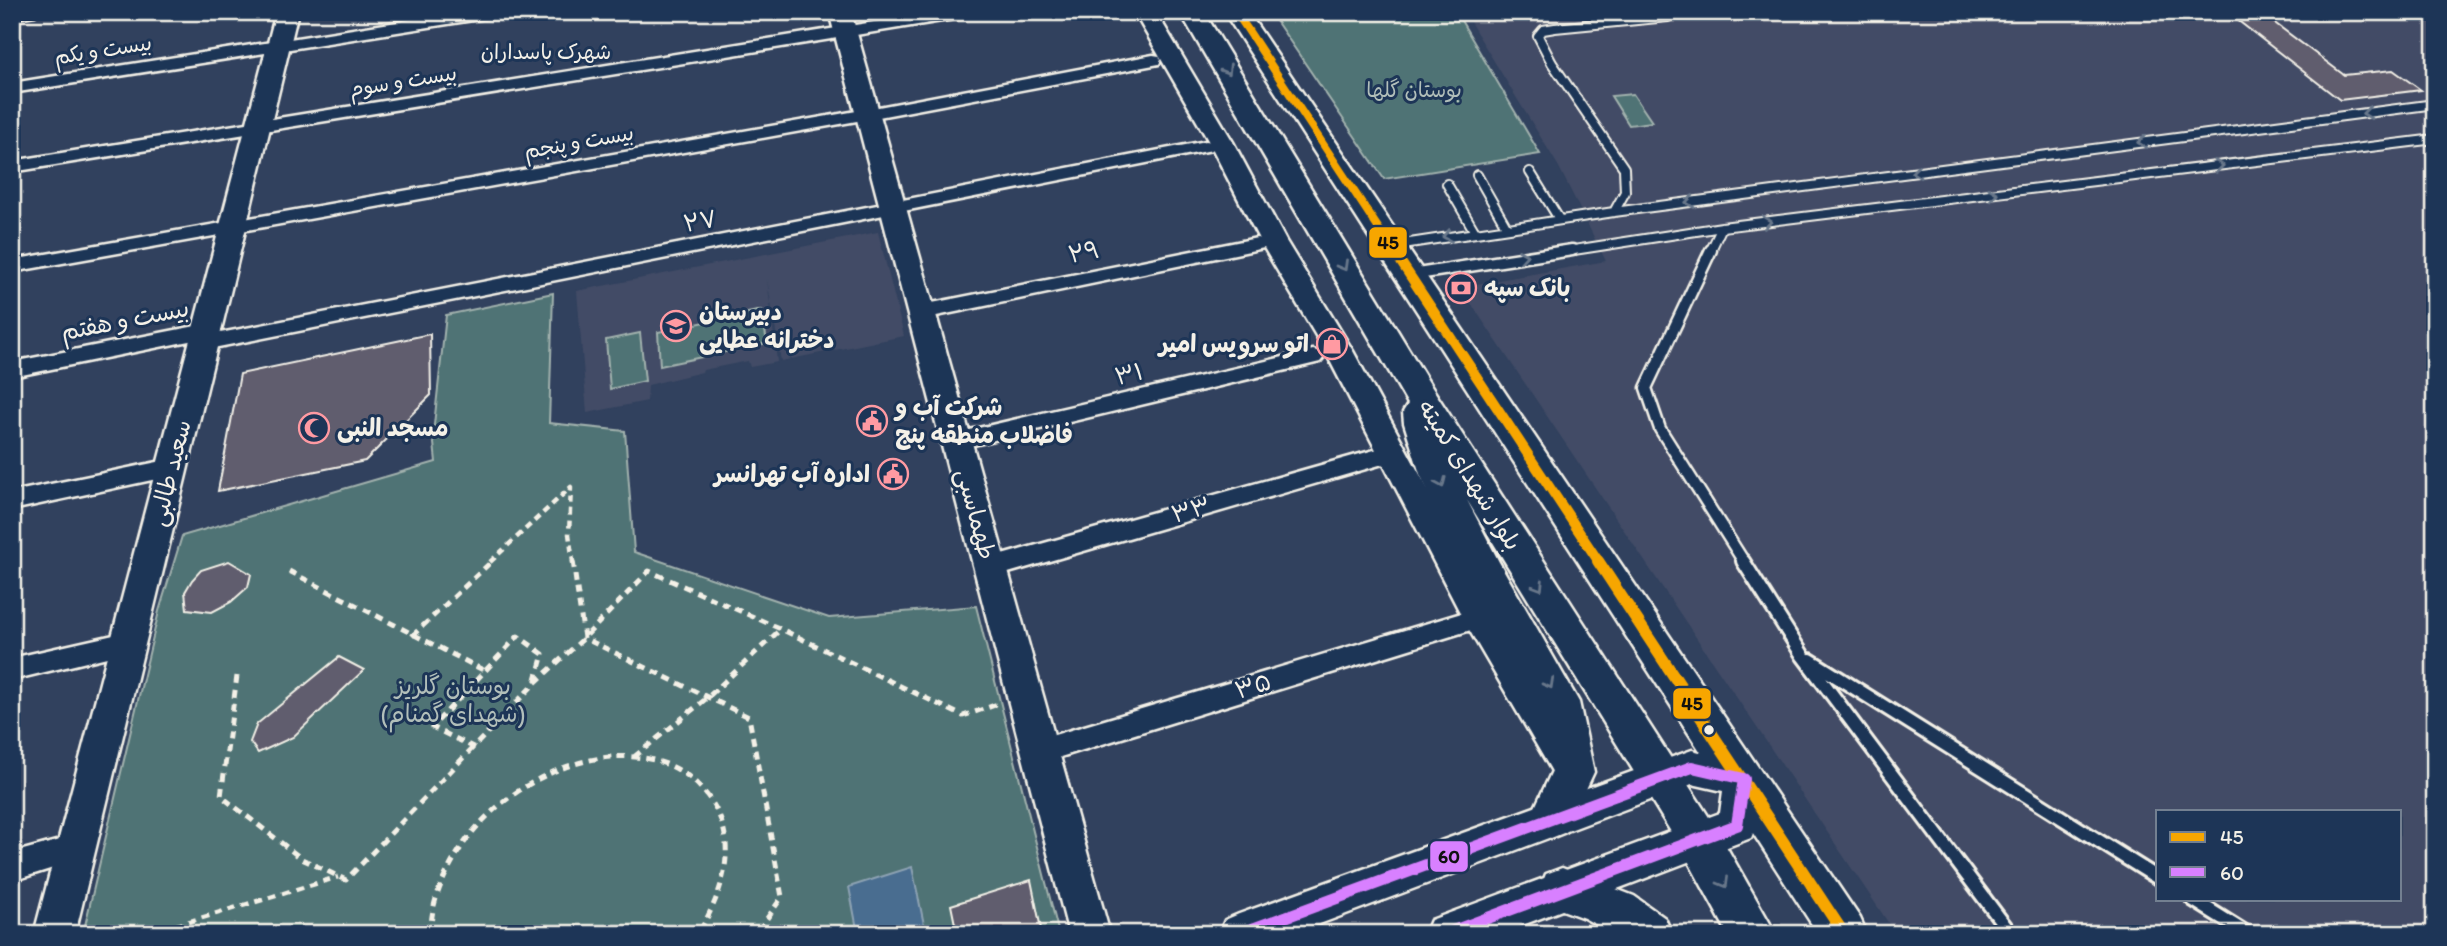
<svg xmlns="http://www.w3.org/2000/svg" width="2447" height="946" font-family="Itim,'Playpen Sans Arabic',sans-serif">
	<rect width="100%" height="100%" fill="#31415e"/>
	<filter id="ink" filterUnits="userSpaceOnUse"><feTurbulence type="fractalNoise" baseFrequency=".0143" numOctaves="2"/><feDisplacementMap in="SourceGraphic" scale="14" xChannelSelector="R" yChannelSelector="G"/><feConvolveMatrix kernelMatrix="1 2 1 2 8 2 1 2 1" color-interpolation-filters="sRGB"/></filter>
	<g filter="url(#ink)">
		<path fill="#434c66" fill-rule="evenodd" d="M1464,12H2435V934H1896L1460,287L1606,261L1559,167ZM2158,811H2400V899H2158Z
			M878,232L904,336L781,361L767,279L777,362L750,367L748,361L703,370L702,372L648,385L647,401L587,413L577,291Z"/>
		<path fill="#507374" stroke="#a2b2ae" stroke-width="2" d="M1270,12H1456L1540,154L1384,179Z
			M1633,94L1652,122L1629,125L1611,96Z
			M553,293L549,423L625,431L634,552L829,618L976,606L1059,934H83L159,611L182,536L436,462L433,434L446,315Z
			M762,310L767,343L660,366L658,332Z
			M640,333L645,381L610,389L606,340Z"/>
		<path fill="#486d90" stroke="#8da2b3" stroke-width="2" d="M912,867L926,934H858L849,887Z"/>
		<path fill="#615d6e" stroke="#f4f1e8" stroke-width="2" d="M2227,12H2260L2344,75L2393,70L2421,90L2340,100Z
			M430,334L431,395L365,461L218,491L240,374Z
			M229,561L251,574L248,587L231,602L212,612L187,609L185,592L192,580L201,570Z
			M339,657L364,670L293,737L258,753L250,742L257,724Z
			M1031,880L1042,934H957L951,905Z"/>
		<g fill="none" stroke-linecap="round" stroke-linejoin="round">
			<g stroke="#f4f1e8" stroke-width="12">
				<path id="lane-far2" d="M1530,172L1559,219
					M1477,175L1506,226
					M1447,184L1475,232
					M1614,212L1625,192L1624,168L1552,63L1538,36L1543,30L1555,28L1668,17
					M1390,246L1614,212L2435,104
					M1561,252L1722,227L2435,139
					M1710,252L1722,227"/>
			</g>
			<g stroke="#f4f1e8" stroke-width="15">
				<path id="lane-far1" d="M1711,250L1646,388L1660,429L1744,562
					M1411,275L1572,250"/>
			</g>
			<g stroke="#f4f1e8" stroke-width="18">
				<path id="lane" d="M1743,561L1803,656L2011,934
					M1810,660L2158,878
					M2192,899L2248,934"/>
			</g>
			<g stroke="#f4f1e8" stroke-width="5">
				<path id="street" d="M12,12H37L35,15L12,19Z
					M460,12H500L492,17L12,93V83Z
					M936,12H975L967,17L12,172V161Z
					M1153,55L1159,56L1161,60L1159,64L868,119L12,272V260L868,109Z
					M1206,141L1212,142L1215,146L1212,150L203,350L196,348L194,340L12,377V362L206,324L213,326L215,334Z
					M1257,238L1264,240L1267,244L1264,248L922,319L915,317L912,312L915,307L922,305Z
					M1313,350L1320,352L1324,357L1320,362L957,449L949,447L946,441L949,435L957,433Z
					M1392,445L1400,447L1403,453L1400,459L991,578L982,575L979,568L982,561L991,558Z
					M172,459L180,462L183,468L180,474L12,510V492Z
					M1465,612L1474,615L1477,622L1474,629L1041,763L1031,759L1028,751L1031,743L1041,739Z
					M127,632L136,636L140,643L136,650L12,680V658Z
					M75,836L85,840L89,849L85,858L12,881V853Z"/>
			</g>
			<g stroke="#f4f1e8" stroke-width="5">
				<path id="secondary" d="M276,12H298L75,934H34Z
					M829,12H851L1110,934H1069Z
					M1134,12H1156L1233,142L1286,241L1353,351L1491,606L1579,749L1585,761L1579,773L1566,778L1553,773L1467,626L1325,351L1260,241L1209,142Z
					M1692,750L1757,767C1767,787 1760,818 1751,838L1499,934H1425L1431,920L1720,813L1723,791L1692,784L1293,934H1219L1225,920L1239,914Z"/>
			</g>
			<g stroke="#f4f1e8" stroke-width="5">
				<path id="primary" d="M1180,12H1204L1431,386L1714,825L1776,934H1728L1684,853L1467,500L1499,562L1579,702L1594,772L1566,832L1551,838L1536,832L1530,818L1552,771L1540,705L1472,584L1420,474L1404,423L1403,412L1408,404Z
					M1224,12H1248L1860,918L1867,934H1818Z
					M1562,868L1634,896L1665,918L1672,934H1613L1584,918L1546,904L1540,889L1546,874Z"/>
			</g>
			<path stroke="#f4f1e8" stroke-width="4.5" stroke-dasharray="7 5" stroke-linecap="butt" d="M490,562L571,487L569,534L573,562"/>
			<path stroke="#f4f1e8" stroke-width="5" stroke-dasharray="8 6" stroke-linecap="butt" d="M573,561L584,638L749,717L782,897L756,934
				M289,571L487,672
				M412,636L492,561
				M237,676L221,796L302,859L346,880L535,683L584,638L649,571L781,629L963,716L998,704
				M475,748L432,727L518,636L543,654L535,683
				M634,757L707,698L781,629
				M148,934L338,877
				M431,934C430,905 442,879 457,854C491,797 567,751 635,757C658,759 680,767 697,784C743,830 728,884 698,934"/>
			<use href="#lane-far2" stroke="#1d3557" stroke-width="8"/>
			<use href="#lane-far1" stroke="#1d3557" stroke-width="10"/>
			<use href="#lane" stroke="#1d3557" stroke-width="12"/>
			<use href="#street" fill="#1d3557" fill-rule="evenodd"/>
			<use href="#secondary" fill="#1d3557" fill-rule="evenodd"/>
			<use href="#primary" fill="#1d3557" fill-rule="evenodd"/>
			<g stroke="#1d3557" stroke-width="12">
				<path id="bus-1-far2" d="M1236,12L1394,252"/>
			</g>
			<g stroke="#1d3557" stroke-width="15">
				<path id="bus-1-far1" d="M1393,250L1599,562"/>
			</g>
			<g stroke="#1d3557" stroke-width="18">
				<path id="bus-1" d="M1598,561L1844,934"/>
			</g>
			<g stroke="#1d3557" stroke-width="18">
				<path id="bus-2" d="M1239,934L1692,767L1744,779L1737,825L1445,934"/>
			</g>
			<use href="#bus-1-far2" stroke="#f7a600" stroke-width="8"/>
			<use href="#bus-1-far1" stroke="#f7a600" stroke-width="10"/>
			<use href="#bus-1" stroke="#f7a600" stroke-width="12"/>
			<use href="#bus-2" stroke="#d880ff" stroke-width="12"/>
		</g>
		<defs><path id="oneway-chevron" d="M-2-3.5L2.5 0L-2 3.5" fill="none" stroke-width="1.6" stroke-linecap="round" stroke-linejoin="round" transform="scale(1.75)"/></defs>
		<g stroke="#68778a">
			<use href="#oneway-chevron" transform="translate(1227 70) rotate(59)"/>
			<use href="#oneway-chevron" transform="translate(2367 113) rotate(173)"/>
			<use href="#oneway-chevron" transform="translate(2142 142) rotate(173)"/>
			<use href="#oneway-chevron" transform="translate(2219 166) rotate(-7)"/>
			<use href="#oneway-chevron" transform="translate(1916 172) rotate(173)"/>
			<use href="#oneway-chevron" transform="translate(1993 194) rotate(-7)"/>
			<use href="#oneway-chevron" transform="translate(1690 202) rotate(173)"/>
			<use href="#oneway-chevron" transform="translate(1767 222) rotate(-7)"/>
			<use href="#oneway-chevron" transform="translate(1447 236) rotate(171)"/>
			<use href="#oneway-chevron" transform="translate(1523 256) rotate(-9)"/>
			<use href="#oneway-chevron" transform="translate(1343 266) rotate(60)"/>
			<use href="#oneway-chevron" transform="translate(1441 483) rotate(66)"/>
			<use href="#oneway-chevron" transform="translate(1539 586) rotate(58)"/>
			<use href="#oneway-chevron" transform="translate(1549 684) rotate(61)"/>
			<use href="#oneway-chevron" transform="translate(1724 883) rotate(60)"/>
		</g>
	</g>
	<defs>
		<g id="bank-ring" transform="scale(1.575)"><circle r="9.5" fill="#1d3557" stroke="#ff9aa2" stroke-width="1.5"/><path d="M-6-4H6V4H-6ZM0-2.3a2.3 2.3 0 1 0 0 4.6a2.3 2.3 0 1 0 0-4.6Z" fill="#ff9aa2"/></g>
		<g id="school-ring" transform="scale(1.575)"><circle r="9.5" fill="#1d3557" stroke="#ff9aa2" stroke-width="1.5"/><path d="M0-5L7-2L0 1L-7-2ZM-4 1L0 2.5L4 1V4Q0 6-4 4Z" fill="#ff9aa2"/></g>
		<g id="shop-ring" transform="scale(1.575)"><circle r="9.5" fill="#1d3557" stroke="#ff9aa2" stroke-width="1.5"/><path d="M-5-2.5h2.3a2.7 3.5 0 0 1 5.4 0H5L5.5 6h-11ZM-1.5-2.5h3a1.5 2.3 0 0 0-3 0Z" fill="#ff9aa2"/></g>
		<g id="civic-ring" transform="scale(1.575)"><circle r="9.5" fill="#1d3557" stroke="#ff9aa2" stroke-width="1.5"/><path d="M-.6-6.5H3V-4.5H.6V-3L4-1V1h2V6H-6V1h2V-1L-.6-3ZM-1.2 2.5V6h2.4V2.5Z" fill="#ff9aa2"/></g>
		<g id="mosque-ring" transform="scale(1.575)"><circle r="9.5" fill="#1d3557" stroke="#ff9aa2" stroke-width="1.5"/><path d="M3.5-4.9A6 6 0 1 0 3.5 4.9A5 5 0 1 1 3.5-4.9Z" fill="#ff9aa2"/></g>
	</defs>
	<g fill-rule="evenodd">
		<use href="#bank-ring" x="1461" y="288"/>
		<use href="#school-ring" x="676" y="326"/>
		<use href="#shop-ring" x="1332" y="344"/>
		<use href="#civic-ring" x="872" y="421"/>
		<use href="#mosque-ring" x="314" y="428"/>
		<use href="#civic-ring" x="893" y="474"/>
	</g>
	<circle fill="#f4f1e8" stroke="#1d3557" stroke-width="2.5" cx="1709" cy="730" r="6"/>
	<g text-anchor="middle" stroke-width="6" stroke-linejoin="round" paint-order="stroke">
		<g font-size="21" fill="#f4f1e8" stroke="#1d3557">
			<text transform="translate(103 50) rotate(-9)" y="7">بیست و یکم</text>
			<text transform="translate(403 81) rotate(-9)" y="7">بیست و سوم</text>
			<text transform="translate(579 142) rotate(-10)" y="7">بیست و پنجم</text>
		</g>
		<g font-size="21" fill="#f4f1e8" stroke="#1d3557">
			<text x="546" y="59">شهرک پاسداران</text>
		</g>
		<g font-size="21" fill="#b2bfba" stroke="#1d3557">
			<text x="1414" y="97">بوستان گلها</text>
		</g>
		<g font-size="24" fill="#f4f1e8" stroke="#1d3557">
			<text transform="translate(700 221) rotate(-11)" y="8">۲۷</text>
			<text transform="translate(1084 252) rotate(-12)" y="8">۲۹</text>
			<text transform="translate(125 320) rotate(-11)" y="8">بیست و هفتم</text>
			<text transform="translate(1129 374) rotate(-13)" y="8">۳۱</text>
			<text transform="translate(170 473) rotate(-76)" y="8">سعید طالبی</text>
			<text transform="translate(1470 475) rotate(58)" y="8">بلوار شهدای کمیته</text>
			<text transform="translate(1191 510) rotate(-16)" y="8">۳۳</text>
			<text transform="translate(976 514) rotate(75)" y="8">طهماسبی</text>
			<text transform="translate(1253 686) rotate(-17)" y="8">۳۵</text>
		</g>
		<g font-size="24" font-weight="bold" fill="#f4f1e8" stroke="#1d3557" text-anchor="start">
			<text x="1484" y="296">بانک سپه</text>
			<text x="699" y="320">دبیرستان<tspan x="699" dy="28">دخترانه عطایی</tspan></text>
			<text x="1309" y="352" text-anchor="end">اتو سرویس امیر</text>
			<text x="895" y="415">شرکت آب و<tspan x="895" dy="28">فاضلاب منطقه پنج</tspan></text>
			<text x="337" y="436">مسجد النبی</text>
			<text x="870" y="482" text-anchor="end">اداره آب تهرانسر</text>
		</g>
		<g font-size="24" fill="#b2bfba" stroke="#1d3557">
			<text x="453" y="694">بوستان گلریز<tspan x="453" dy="28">(شهدای گمنام)</tspan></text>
		</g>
	</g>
	<g stroke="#1d3557" stroke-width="2.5">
		<rect x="1368" y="226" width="40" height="33" rx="7" fill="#f7a600"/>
		<rect x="1672" y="687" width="40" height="33" rx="7" fill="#f7a600"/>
		<rect x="1429" y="840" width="40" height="33" rx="7" fill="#d880ff"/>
	</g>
	<g font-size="19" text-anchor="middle" font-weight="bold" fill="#111">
		<text x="1388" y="249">45</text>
		<text x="1692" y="710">45</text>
		<text x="1449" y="863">60</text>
	</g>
	<rect width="2447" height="946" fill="none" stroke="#1d3557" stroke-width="42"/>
	<rect x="21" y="21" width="2405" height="904" fill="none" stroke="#f4f1e8" stroke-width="2.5" filter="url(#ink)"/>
	<rect x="2156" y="810" width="245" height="91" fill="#1d3557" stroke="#738091" stroke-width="2"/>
	<rect x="2170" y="832" width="35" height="10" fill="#f7a600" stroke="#738091" stroke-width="2"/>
	<text x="2220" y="844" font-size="21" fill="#f4f1e8">45</text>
	<rect x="2170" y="867" width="35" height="10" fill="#d880ff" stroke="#738091" stroke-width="2"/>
	<text x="2220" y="880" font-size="21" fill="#f4f1e8">60</text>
</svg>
